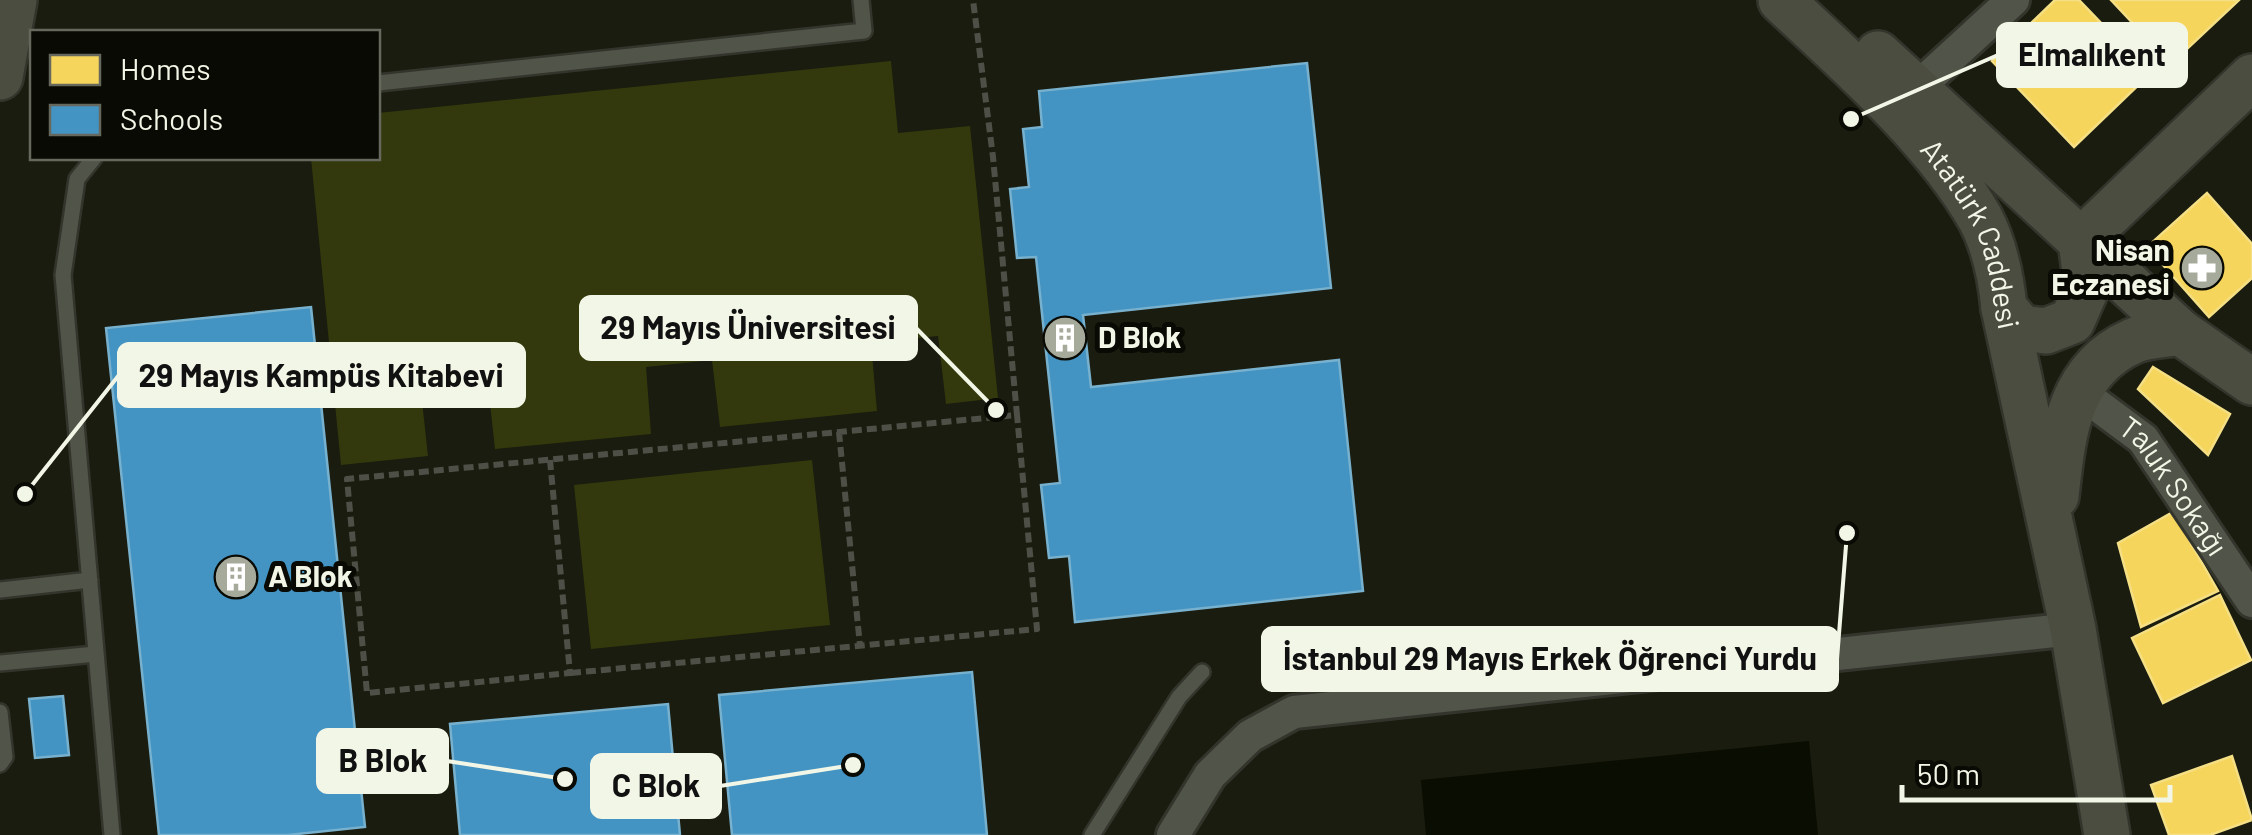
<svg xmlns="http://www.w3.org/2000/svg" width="2252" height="835" font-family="Barlow,sans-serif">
	<rect width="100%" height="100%" fill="#1a1c0f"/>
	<path fill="#33390c" d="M891,61L898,133L970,126L998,398L946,404L938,336L871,343L877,411L720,427L712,360L646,367L651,434L495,449L488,385L421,392L428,456L341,465L311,158H378V113Z
		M812,460L830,625L591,649L574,485Z"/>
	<path fill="#0a0d01" d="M1809,741L1818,835H1426L1421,780Z"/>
	<path fill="#f6d55c" stroke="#f5df85" stroke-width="2.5" d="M2055,0H2079L2150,74L2074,147L1992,61Z
		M2111,0H2239L2171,64Z
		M2207,193L2252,244V278L2209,317L2147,247Z
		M2153,367L2230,414L2208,455L2138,389Z
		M2173,512L2218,591L2141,627L2118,543Z
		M2220,595L2251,660L2163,703L2132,638Z
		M2232,756L2252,820L2210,835H2169L2151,785Z"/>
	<path fill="#4393c3" stroke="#78b1ce" stroke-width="2.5" d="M1307,63L1331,288L1083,315L1091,387L1339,360L1363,591L1075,622L1069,556L1049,558L1041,485L1060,483L1036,257L1017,258L1010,189L1029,187L1023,129L1042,127L1039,91Z
		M311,307L365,827L288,835H159L106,328Z
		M972,672L987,835H732L719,695Z
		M63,696L69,755L35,758L29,699Z
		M668,704L680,835H460L450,724Z"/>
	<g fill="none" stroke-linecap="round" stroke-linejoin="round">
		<g stroke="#33352c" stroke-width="20">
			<path id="lane" d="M378,83L864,31L861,0
				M94,158L77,179L63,275L112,835
				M0,590L90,580
				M0,663L96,654
				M0,712L5,757L0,764
				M1092,835L1179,697L1202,672"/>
		</g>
		<g stroke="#33352c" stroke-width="38">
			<g id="street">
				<path d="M1916,89L2013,0"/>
				<path id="s1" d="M2077,390L2143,439L2252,601"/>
				<path d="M1173,835L1210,775L1250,736L1294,712L2073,629"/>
			</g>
		</g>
		<g stroke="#33352c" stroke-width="50">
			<g id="secondary">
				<path id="s2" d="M1781,0C1850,65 1932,135 1980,218C1995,246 2001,277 2004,308L2073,629L2107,835"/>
				<path d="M1878,54L2180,332L2252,382"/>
				<path d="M0,77L14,0"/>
				<path d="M2081,241L2252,77"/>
				<path d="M2004,308L2021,328L2046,331L2072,321L2087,287L2081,241"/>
				<path d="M2056,496C2063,434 2068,370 2133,341C2147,335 2166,335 2180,332"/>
			</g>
		</g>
		<path stroke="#4e5047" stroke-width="6" stroke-dasharray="10 5" stroke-linecap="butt" d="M839,432L860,646
			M550,460L570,673L367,693L347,479L1017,415L993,157L973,0
			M571,673L1037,629L1017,415"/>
		<use href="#lane" stroke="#515448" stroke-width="15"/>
		<use href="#street" stroke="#515448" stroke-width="32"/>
		<use href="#secondary" stroke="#4b4d41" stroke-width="45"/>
	</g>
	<defs>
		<g id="pharmacy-disc" transform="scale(2.25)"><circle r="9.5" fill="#a6aa9b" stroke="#080a03"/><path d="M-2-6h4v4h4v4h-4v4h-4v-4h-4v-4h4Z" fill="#fff"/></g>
		<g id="building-disc" transform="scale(2.25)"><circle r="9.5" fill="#a6aa9b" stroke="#080a03"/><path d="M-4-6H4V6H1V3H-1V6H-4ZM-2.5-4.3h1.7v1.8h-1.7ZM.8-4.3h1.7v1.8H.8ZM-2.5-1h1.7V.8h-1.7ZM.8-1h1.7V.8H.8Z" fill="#fff"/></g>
	</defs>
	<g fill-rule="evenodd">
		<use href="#pharmacy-disc" x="2202" y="268"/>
		<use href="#building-disc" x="1065" y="338"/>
		<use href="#building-disc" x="236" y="577"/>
	</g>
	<g text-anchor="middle" stroke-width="10" stroke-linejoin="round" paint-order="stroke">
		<g font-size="30" fill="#f2f6e6" stroke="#080a03">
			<text dy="10" stroke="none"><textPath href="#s2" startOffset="308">Atatürk Caddesi</textPath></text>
			<text dy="10" stroke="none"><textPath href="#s1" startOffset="138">Taluk Sokağı</textPath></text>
		</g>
		<g font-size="30" font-weight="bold" fill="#f2f6e6" stroke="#080a03" text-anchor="start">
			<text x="2170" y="261" text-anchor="end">Nisan<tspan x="2170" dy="34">Eczanesi</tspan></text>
			<text x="1098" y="348">D Blok</text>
			<text x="268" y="587">A Blok</text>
		</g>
	</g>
	<path fill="none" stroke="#f2f6e6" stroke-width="4" d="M1851 119L1998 55M996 410L916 328M25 494L119 375M1847 533L1837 659M565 779L447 761M853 765L720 786"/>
	<g fill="#f2f6e6" stroke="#080a03" stroke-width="4">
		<circle cx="1851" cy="119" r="10"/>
		<circle cx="996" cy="410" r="10"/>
		<circle cx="25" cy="494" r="10"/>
		<circle cx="1847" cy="533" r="10"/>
		<circle cx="565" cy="779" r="10"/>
		<circle cx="853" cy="765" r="10"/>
	</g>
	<g fill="#f2f6e6" stroke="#f2f6e6" stroke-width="4">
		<rect x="1998" y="24" width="188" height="62" rx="10"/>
		<rect x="581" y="297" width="335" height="62" rx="10"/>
		<rect x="119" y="344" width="405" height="62" rx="10"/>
		<rect x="1263" y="628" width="574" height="62" rx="10"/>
		<rect x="318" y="730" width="129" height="62" rx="10"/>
		<rect x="592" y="755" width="128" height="62" rx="10"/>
	</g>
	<g font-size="32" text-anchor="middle" font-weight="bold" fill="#111">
		<text x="2092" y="66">Elmalıkent</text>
		<text x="748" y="339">29 Mayıs Üniversitesi</text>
		<text x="321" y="387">29 Mayıs Kampüs Kitabevi</text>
		<text x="1550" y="670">İstanbul 29 Mayıs Erkek Öğrenci Yurdu</text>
		<text x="383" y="772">B Blok</text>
		<text x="656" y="797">C Blok</text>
	</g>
	<rect x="30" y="30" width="350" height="130" fill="#080a03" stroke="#66685e" stroke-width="2.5"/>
	<rect x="50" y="55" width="50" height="30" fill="#f6d55c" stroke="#66685e" stroke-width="2.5"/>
	<text x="120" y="80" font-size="30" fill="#f2f6e6">Homes</text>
	<rect x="50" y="105" width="50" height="30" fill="#4393c3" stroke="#66685e" stroke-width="2.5"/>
	<text x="120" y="130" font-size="30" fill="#f2f6e6">Schools</text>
	<path d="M1902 785v15h268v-15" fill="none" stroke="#f2f6e6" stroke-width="5"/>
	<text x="1917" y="785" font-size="30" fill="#f2f6e6" stroke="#080a03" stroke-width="8" paint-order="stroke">50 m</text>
</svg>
